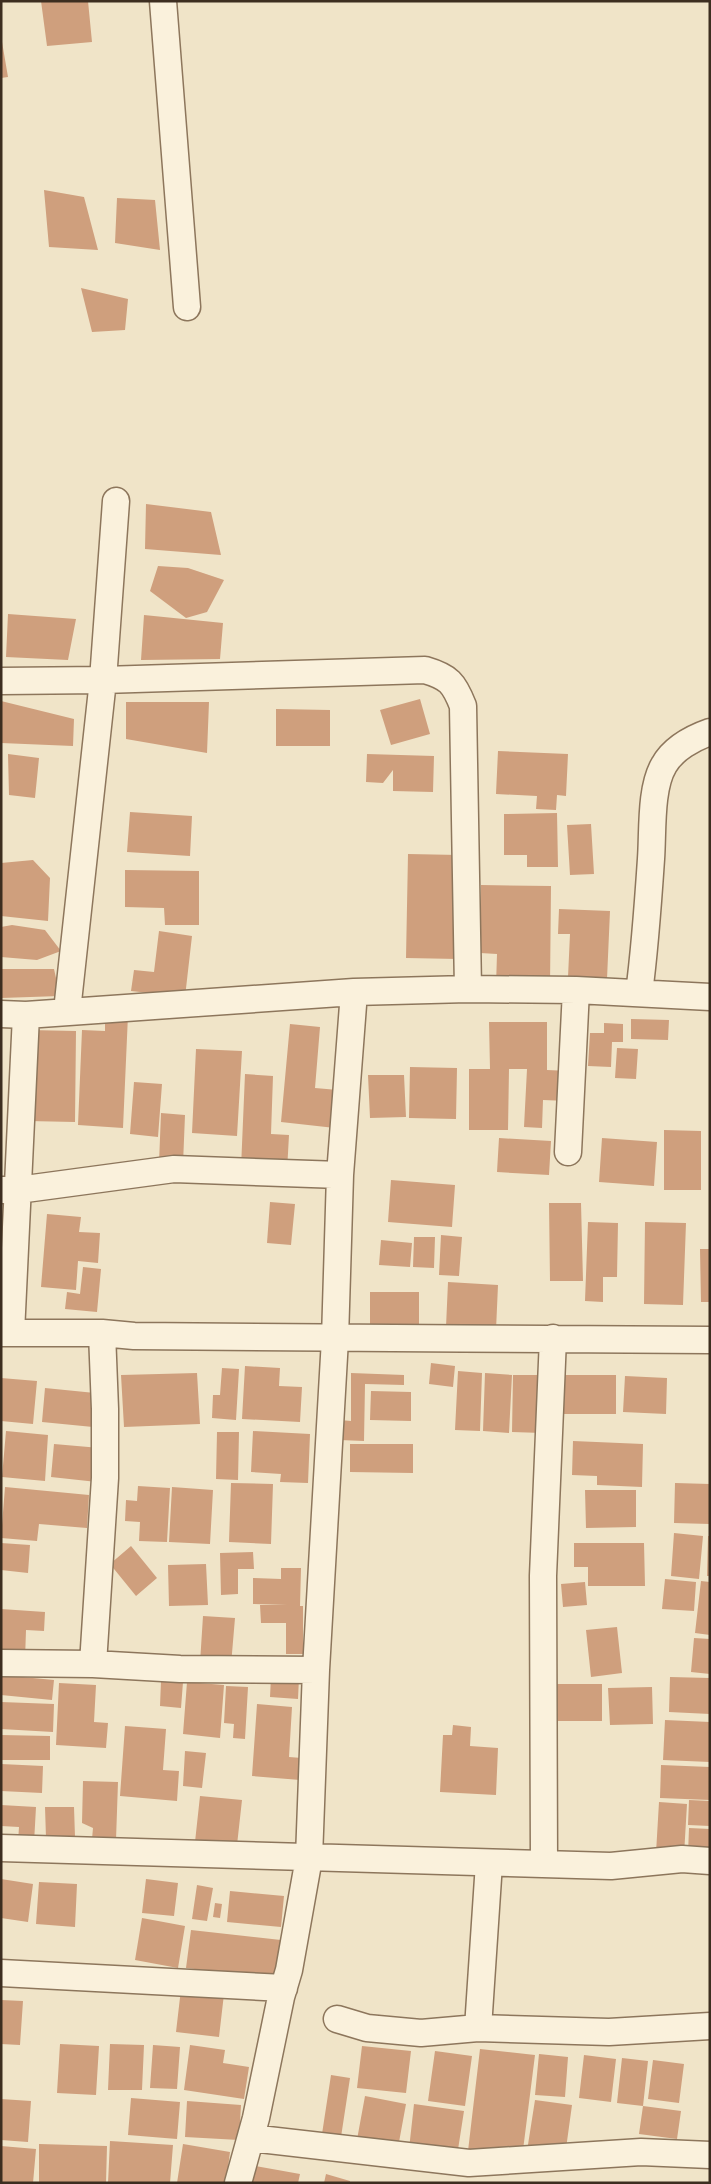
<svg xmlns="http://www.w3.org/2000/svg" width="711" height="2184" font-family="Lora,serif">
	<rect width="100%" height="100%" fill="#f0e4c8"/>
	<path fill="#cf9f7d" d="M41,1H88L92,42L47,46Z
		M1,36L8,77L1,78Z
		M44,190L84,197L98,250L49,247Z
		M117,198L155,200L160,250L115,243Z
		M81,288L128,299L125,330L92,332Z
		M146,504L211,512L221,555L145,549Z
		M158,566L188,568L224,580L207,612L186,618L150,591Z
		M8,614L76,619L68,660L6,657Z
		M144,615L223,623L220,659L141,660Z
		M420,699L430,734L391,745L380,710Z
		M1,701L74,719L73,746L1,743Z
		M126,702H209L207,753L126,739Z
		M276,709L330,710V746H276Z
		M498,751L568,754L566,796L557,795L556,810L536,809L537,796L496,794Z
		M8,754L39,758L35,798L9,795Z
		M367,754L434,756L433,792L393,791V770L383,783L366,782Z
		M130,812L192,816L190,856L127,852Z
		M557,813L558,867H527V855H504V814Z
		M591,824L594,874L570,875L567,825Z
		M408,854L459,855L458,959L406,958Z
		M33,860L50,878L48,921L1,916V863Z
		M125,870L199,871V925H165L164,908L125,907Z
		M481,885L551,886L550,986H496L497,954L480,953Z
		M559,909L610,911L607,979L568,977L570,934H558Z
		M12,925L45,930L61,951L37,960L1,957V927Z
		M159,931L192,936L185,997L131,991L134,970L154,972Z
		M1,969H54L60,996L1,998Z
		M105,1014L128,1015L123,1128L78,1125L82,1030L105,1031Z
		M631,1019L669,1020L668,1040L631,1039Z
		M489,1022H547V1070L569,1071L568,1101L543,1100L542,1128L524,1127L527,1069H509L508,1130H469V1069H490Z
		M604,1023L623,1024V1042H612L611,1067L588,1066L590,1033H604Z
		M290,1024L320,1027L315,1088L338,1090L335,1128L281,1122Z
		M29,1030L76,1031L75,1122L28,1121Z
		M617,1048L638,1049L636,1079L615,1078Z
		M196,1049L242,1051L237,1136L192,1133Z
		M410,1067L457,1068L456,1119L409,1118Z
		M245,1074L273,1076L271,1134L289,1135L287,1171L241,1168Z
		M368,1075H404L406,1117L370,1118Z
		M134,1082L162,1084L158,1137L130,1134Z
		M161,1113L185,1115L183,1164L159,1163Z
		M664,1130L701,1131V1190H664Z
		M499,1138L551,1141L549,1175L497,1172Z
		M602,1138L657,1142L654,1186L599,1182Z
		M391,1180L455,1185L452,1227L388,1222Z
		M270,1202L295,1204L291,1245L267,1243Z
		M549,1203H581L583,1281H550Z
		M47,1214L81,1217L79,1232L100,1233L98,1263L78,1261L76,1290L41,1287Z
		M588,1222L618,1223L617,1277H603V1302L585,1301Z
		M645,1222L686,1223L683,1305L644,1304Z
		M441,1235L462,1237L459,1276L439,1275Z
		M414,1237H435L434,1268L413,1267Z
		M381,1240L412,1243L410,1267L379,1265Z
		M700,1249H710V1302H701Z
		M83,1267L101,1269L97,1312L65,1309L67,1292L80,1294Z
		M448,1282L498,1285L496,1330L446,1327Z
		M370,1292H419V1333L370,1332Z
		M431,1363L455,1366L453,1387L429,1384Z
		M245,1366L280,1368L279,1386L302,1387L300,1422L242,1419Z
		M222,1368L239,1369L236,1420L212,1418L213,1395H220Z
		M458,1371L482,1373L480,1431L455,1430Z
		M197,1373L200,1424L124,1427L121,1375Z
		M351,1373L404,1375V1385L365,1384L364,1441L340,1440V1420L351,1421Z
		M485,1373L512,1375L509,1433L483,1431Z
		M513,1375H543L542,1433L512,1432Z
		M561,1375H616V1414H562Z
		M625,1376L667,1378L666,1414L623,1412Z
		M1,1378L37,1381L33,1424L1,1421Z
		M45,1388L95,1393L93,1427L42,1422Z
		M371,1391L411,1392V1421L370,1420Z
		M6,1431L48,1435L45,1481L2,1477Z
		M253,1431L310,1434L308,1483L280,1482L281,1474L251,1472Z
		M217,1432H239L238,1480L216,1479Z
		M573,1441L643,1444L642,1487L597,1485V1476L572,1475Z
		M54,1444L100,1448L97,1482L51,1477Z
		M350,1444H413V1473L350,1472Z
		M231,1483L273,1484L271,1544L229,1542Z
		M675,1483L710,1484V1524L674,1523Z
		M138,1486L170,1488L167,1542L139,1541L140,1522L125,1521L126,1500L137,1501Z
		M5,1487L89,1495L87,1528L39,1524L37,1541L1,1538Z
		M172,1487L213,1490L210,1544L169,1542Z
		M585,1490H636V1527L586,1528Z
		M674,1533L703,1536L699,1579L671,1576Z
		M708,1536H710V1576H707Z
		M1,1543L30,1545L28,1573L1,1570Z
		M574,1543H644L645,1586H588V1567H574Z
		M131,1546L157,1578L136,1596L110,1564Z
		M253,1552L254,1569H238V1594L221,1595L220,1553Z
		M206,1564L208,1605L169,1606L168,1565Z
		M281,1568H301L300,1606H303V1654H286V1623H261L260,1605H287L253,1604V1578L281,1579Z
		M665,1579L696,1582L694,1611L662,1609Z
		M701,1581L710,1582V1635L695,1633Z
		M585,1582L587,1605L563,1607L561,1584Z
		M1,1609L45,1612L44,1631L26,1630L25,1660L1,1658Z
		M203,1616L235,1618L231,1665L200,1663Z
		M617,1627L622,1673L591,1677L586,1630Z
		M694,1638L710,1639V1674L691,1672Z
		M1,1675L54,1680L52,1700L1,1695Z
		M271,1677L299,1678L298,1699L270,1697Z
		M670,1677L710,1678V1714L669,1712Z
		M161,1681L183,1682L181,1708L160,1706Z
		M187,1682L224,1685L220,1738L183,1734Z
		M59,1683L96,1685L94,1722L108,1723L106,1748L56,1745Z
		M554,1684H602V1721H554Z
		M226,1686L248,1687L245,1739L233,1738L234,1724L224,1723Z
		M652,1687L653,1724L610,1725L608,1688Z
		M1,1702L54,1704L53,1732L1,1729Z
		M257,1704L292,1707L289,1757L302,1758L300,1780L252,1776Z
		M665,1720L710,1722V1762L663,1760Z
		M453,1725L471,1727L470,1746L498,1748L496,1795L440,1792L443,1735H452Z
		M125,1726L166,1729L163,1770L179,1771L177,1801L120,1796Z
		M1,1735L50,1736V1760H1Z
		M185,1751L206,1753L202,1788L183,1786Z
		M1,1764L43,1766L42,1793L1,1791Z
		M661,1765L710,1767V1800L660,1798Z
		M83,1781L118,1782L116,1840L92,1839L93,1828L82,1823Z
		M200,1796L242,1800L237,1845L195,1842Z
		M689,1800L710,1801V1826L688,1825Z
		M659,1802L687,1804L684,1855L656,1853Z
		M1,1805L36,1807L34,1843L18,1842L19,1827L1,1826Z
		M45,1807H74L75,1837L46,1838Z
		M689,1828L710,1829V1855L688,1854Z
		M1,1879L33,1884L28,1922L1,1918Z
		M146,1879L178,1883L174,1916L142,1913Z
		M39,1882L77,1884L75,1927L36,1924Z
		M197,1885L213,1888L207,1921L192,1919Z
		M230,1891L284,1896L281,1927L227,1922Z
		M215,1903L222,1904L220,1918L213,1917Z
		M142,1918L185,1926L178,1968L135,1960Z
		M191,1930L281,1940L277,1978L186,1968Z
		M181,1989L224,1994L219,2037L176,2032Z
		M1,2000L23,2001L20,2045L1,2044Z
		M60,2044L99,2046L96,2095L57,2093Z
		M110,2044L144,2045L142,2090H108Z
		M153,2045L180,2047L177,2089L150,2088Z
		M190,2045L225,2050L223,2063L249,2067L244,2099L184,2090Z
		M362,2046L411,2051L406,2093L357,2088Z
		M480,2049L535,2055L522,2158L468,2151Z
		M435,2051L472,2056L465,2106L428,2101Z
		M539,2054L568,2057L565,2097L535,2095Z
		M584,2055L616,2059L611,2102L579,2098Z
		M622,2058L648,2061L643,2106L617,2103Z
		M653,2060L684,2064L679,2103L648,2099Z
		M331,2075L350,2078L341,2137L322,2134Z
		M365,2096L406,2104L397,2153L356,2145Z
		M131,2098L180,2102L177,2139L128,2135Z
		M1,2099L31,2101L28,2142L1,2140Z
		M535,2100L572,2105L565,2156L527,2151Z
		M187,2101L241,2105L239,2140L185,2137Z
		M414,2104L464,2111L457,2156L409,2149Z
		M643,2106L681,2111L677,2139L639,2134Z
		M110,2141L173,2145L170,2183H108Z
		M39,2144L107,2146L106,2183H39Z
		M183,2144L230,2152L226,2183H177Z
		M1,2146L36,2149L33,2183H1Z
		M245,2164L300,2174L298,2183H242Z
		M326,2174L350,2181V2183H324Z"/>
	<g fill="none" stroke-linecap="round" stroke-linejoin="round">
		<g stroke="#8d765c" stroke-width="29">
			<path id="minor" d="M163,1L187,307
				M1,681L103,680L425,670C449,677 454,683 463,706L468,989
				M639,993C645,948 648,904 651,859C653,832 650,788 664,765C673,749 693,738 710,732
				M67,1011L103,680L116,501
				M1,1014L26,1015L354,992L468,989L576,990L710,997
				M568,1152L576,990
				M1,1190H18L174,1169L340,1175
				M1,1333H102L134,1336C326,1339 518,1338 710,1340
				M11,1333L26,1015
				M1,1663L93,1664L180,1669L316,1670
				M93,1664L105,1478V1409L102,1333
				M1,1848L611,1866L682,1859L710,1861
				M544,1864L543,1576L553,1338
				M1,1973L284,1988
				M337,2019L367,2028L421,2033L478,2028L609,2032L710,2026
				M478,2028L489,1863
				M251,2138L469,2163L641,2152L710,2155
				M238,2183L256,2118L281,1997L289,1970L309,1858L316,1670L335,1339L340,1175L354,992"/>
		</g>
		<use href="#minor" stroke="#faf1dc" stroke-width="26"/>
	</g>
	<rect width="711" height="2184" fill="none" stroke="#3d2e20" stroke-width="5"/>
</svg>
